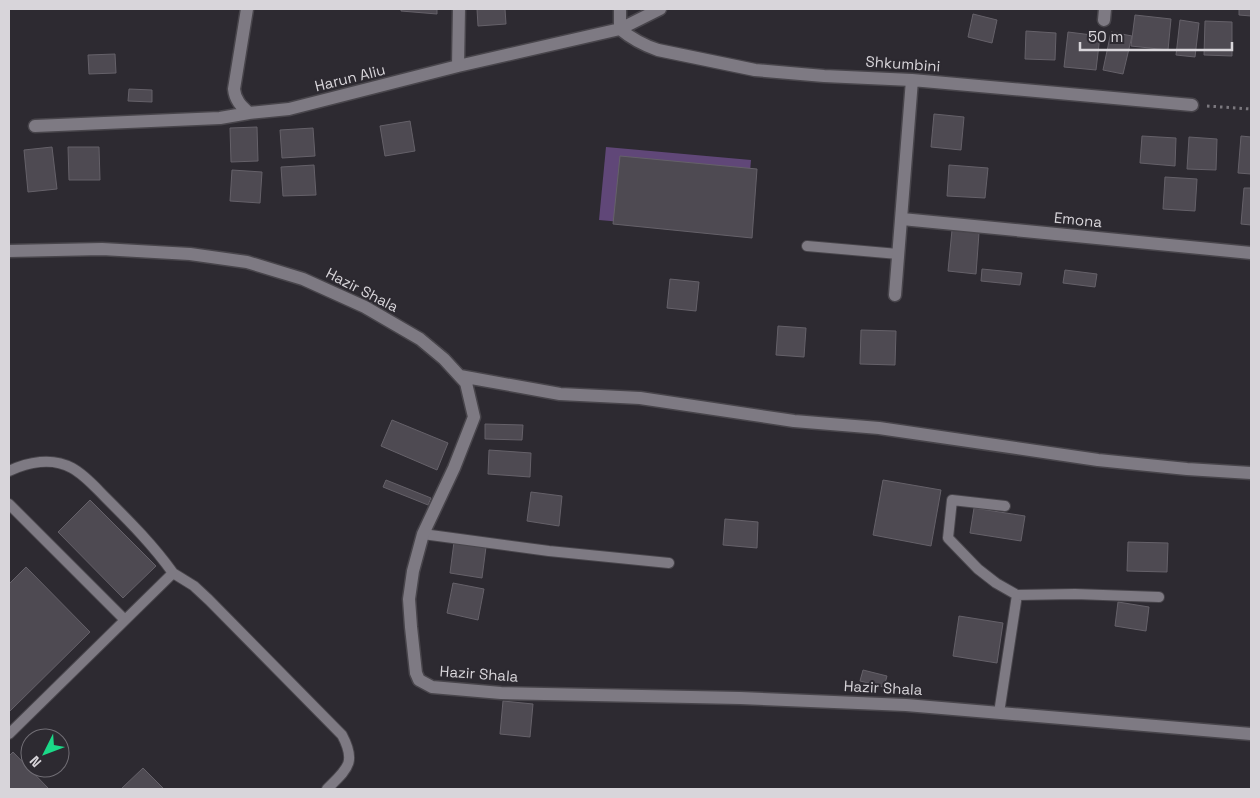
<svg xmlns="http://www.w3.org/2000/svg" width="1260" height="798" font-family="'Space Grotesk',sans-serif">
	<rect width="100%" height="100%" fill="#2d2a31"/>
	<path fill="#604778" d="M606,147L751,160L745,233L599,220Z"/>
	<path fill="#4e4a52" stroke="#656169" d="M401,9H437V14L401,11Z
		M477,9H505L506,24L478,26Z
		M1239,9H1251V16L1239,15Z
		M973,14L997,20L992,43L968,37Z
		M1135,15L1171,19L1168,50L1131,46Z
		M1180,20L1199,23L1195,57L1176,55Z
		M1205,21L1232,22V56L1204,55Z
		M1026,31L1056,33L1055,60L1025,59Z
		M1068,32L1100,36L1096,70L1064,67Z
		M1111,32L1132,36L1123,74L1103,70Z
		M115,54L116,73L89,74L88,55Z
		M129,89L152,90V102L128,101Z
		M934,114L964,117L961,150L931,147Z
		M410,121L415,151L385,156L380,126Z
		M257,127L258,161L231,162L230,128Z
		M313,128L315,156L282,158L280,130Z
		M1142,136L1176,138L1175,166L1140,163Z
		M1241,136L1251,137V174L1238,173Z
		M1189,137L1217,139L1216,170L1187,169Z
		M52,147L57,189L28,192L24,150Z
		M68,147H99L100,180H69Z
		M620,156L757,169L752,238L613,224Z
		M314,165L316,195L283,196L281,167Z
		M949,165L988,168L985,198L947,196Z
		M232,170L262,172L260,203L230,201Z
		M1165,177L1197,179L1195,211L1163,209Z
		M1244,188H1251V225L1241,224Z
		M952,230L979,233L976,274L948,271Z
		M982,269L1022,273L1020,285L981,281Z
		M1065,270L1097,274L1095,287L1063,283Z
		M670,279L699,282L696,311L667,308Z
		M778,326L806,328L804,357L776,355Z
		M861,330L896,331L895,365L860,364Z
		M392,420L448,443L437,470L381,446Z
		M485,424L523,425L522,440L485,439Z
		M489,450L531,453L530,477L488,474Z
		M386,480L431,498L428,505L383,487Z
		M883,480L941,490L931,546L873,535Z
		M531,492L562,496L559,526L527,521Z
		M90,500L156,566L123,598L58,532Z
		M974,508L1025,516L1021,541L970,533Z
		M725,519L758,522L757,548L723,545Z
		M454,542L486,547L482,578L450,573Z
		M1128,542L1168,543L1167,572L1127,571Z
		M26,567L90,632L9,712V584Z
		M453,583L484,589L478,620L447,613Z
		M1118,602L1149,607L1146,631L1115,626Z
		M959,616L1003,623L997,663L953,656Z
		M863,670L887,676L884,687L860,681Z
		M503,701L533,704L530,737L500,734Z
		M13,752L49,789H9V756Z
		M143,768L164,789H121Z"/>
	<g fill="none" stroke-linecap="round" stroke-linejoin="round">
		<g stroke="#48454b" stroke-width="12">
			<path id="lane" d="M807,246L898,254
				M9,471C28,462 52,457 72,468C85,475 96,488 106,498C130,522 153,545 173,573
				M9,504L125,620
				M1005,506L952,500L948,538L978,569L996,583L1017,595
				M423,534L549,551L669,563
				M999,713L1017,595L1075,594L1159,597
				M9,734L173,573L194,586L209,600L342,735C357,763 347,769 327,789"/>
		</g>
		<g stroke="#48454b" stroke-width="15">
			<path id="street" d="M247,9L234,89C235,100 241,106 249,113
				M620,9V29C632,39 643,45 658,50L755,70L824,76L912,80L1192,105
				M1104,20L1105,9
				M458,66L459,9
				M35,126L220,118L249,113L289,109L458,66L620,29L660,9
				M902,219L1251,253
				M9,251L102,249L190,254L247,262L303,279L365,307L420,339L444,359L466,383L474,417L454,468L423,534L413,571L409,599L411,627L416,673L419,680L432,687L501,693L740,698L906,705L1251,734
				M895,295L912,80
				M460,376L560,394L640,398L794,421L879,428L1098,460L1187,469L1251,473"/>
		</g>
		<path stroke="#7b787e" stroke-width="3" stroke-dasharray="2.5 4" stroke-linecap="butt" d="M1207,106L1251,109"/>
		<use href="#lane" stroke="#7e7a83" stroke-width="10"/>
		<use href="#street" stroke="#7e7a83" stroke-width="12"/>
	</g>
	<g text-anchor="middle" stroke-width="4" stroke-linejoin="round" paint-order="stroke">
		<g font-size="15" fill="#d8d5da" stroke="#2d2a31">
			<text transform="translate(903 64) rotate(4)" y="5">Shkumbini</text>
			<text transform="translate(350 78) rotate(-14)" y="5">Harun Aliu</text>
			<text transform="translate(1078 220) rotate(6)" y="5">Emona</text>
			<text transform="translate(362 290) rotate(27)" y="5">Hazir Shala</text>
			<text transform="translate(479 674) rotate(4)" y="5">Hazir Shala</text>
			<text transform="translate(883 688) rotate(3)" y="5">Hazir Shala</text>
		</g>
	</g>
	<rect width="1260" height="798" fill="none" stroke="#d8d5da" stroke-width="20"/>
	<g transform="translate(45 753) rotate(228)"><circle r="24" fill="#2d2a31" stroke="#716e75"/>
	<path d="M0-4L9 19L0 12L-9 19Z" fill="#1bd988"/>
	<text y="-8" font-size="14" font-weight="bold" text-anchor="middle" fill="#d8d5da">N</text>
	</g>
	<path d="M1080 42v8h152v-8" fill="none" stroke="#d8d5da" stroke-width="2.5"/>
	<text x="1088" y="42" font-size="15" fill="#d8d5da" stroke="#2d2a31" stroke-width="4" paint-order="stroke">50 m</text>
</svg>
